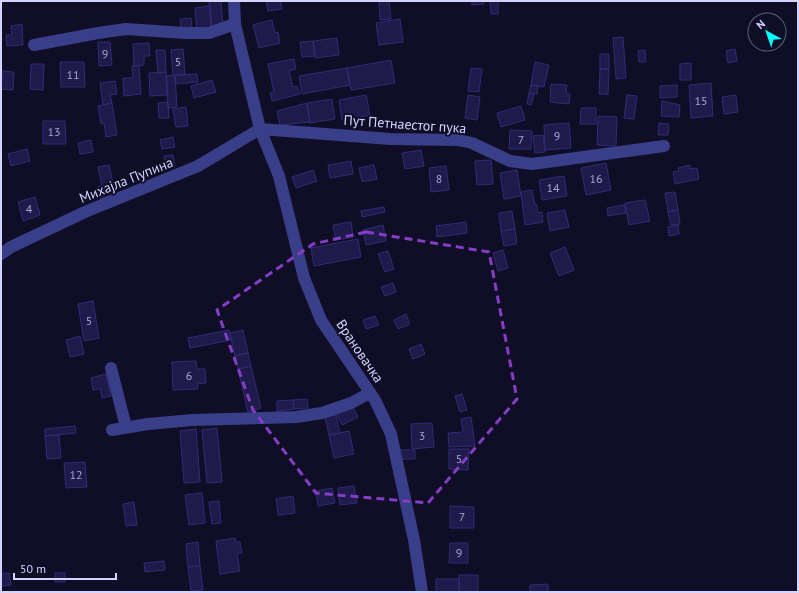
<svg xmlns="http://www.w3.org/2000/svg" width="799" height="593" font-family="'PT Sans',sans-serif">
	<rect width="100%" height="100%" fill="#100e27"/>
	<path fill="#1e1a49" stroke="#312b76" d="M214,1H221L223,25L211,26L209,2Z
		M266,1H280L282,9L268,11Z
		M379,1H389L391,19L380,20Z
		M472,1H484V4L472,5Z
		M490,1H498V14H491Z
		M210,6L212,30L197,31L195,8Z
		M191,18L192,28L181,29L180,19Z
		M400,19L403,42L379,45L376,23Z
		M272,20L275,33L278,32L280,43L259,48L253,25Z
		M22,24L23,45L7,46L6,35H12L11,26Z
		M623,37L626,78L616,79L613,38Z
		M337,38L339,55L315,58L313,41Z
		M313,41L315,56L302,57L300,42Z
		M98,42H110L112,65L99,66Z
		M149,43L150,56H144V65L134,66L133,44Z
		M183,49L185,75H173L171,50Z
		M735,49L737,61L728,63L726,51Z
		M156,50H165L166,72L158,73Z
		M645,50L646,62H639L638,51Z
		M600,54H609V69H600Z
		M294,59L296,69L289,71L293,87L297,86L300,94L272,101L270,93L274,92L268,64Z
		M391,60L395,83L351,90L347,68Z
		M60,62H84L85,87H61Z
		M535,62L549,65L544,87L531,85Z
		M691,63V80H680V64Z
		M31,64H44L43,90L30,89Z
		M139,65L141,94L124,96L123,78H133L132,66Z
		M347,68L350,85L302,94L299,76Z
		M471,68L482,69L479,92L468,91Z
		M600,69H609L608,94H599Z
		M2,71L14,72L13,90L1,89Z
		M166,72L168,95L150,96L149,73Z
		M197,74L198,82L175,84V75Z
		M175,75L177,107L168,108L166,76Z
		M212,80L216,92L194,98L191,86Z
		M115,81L117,94L110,95L112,103L103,105L100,83Z
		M711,83L713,116L691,118L689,85Z
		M551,84L567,85L566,94H570L569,104L550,102Z
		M531,85L538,86L537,94L529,93Z
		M677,85V97L660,98V86Z
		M529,93L534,94L531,105L527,104Z
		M366,95L370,115L342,120L339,100Z
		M468,95L480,97L477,120L465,118Z
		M627,95L637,96L634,119L624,118Z
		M736,95L738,112L724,114L722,97Z
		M332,99L335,119L310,123L307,103Z
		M662,101L680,105L679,117L661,116Z
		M168,102L169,118H159L158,103Z
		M112,103L117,135L106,137L104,123L101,124L98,106Z
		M307,103L310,122L280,125L277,111Z
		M521,106L525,120L501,127L497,113Z
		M186,107L188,126L176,127L173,109Z
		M581,108H596V124H580Z
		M598,116L617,117L616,146L597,145Z
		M43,121H65L66,144H43Z
		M569,123L571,148L545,150L544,125Z
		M659,123L669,124L668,135H658Z
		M510,130L532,131L531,149H509Z
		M543,135L545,152L535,153L533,136Z
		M173,137L175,147L162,149L160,140Z
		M91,140L93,152L80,154L78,143Z
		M27,149L30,161L11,166L8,154Z
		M421,150L424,166L405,169L402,153Z
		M173,155L175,167L166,168L164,156Z
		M491,160L493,184L477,185L475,161Z
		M351,161L353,174L330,178L328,165Z
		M606,163L611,190L586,195L581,168Z
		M109,165L113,183L102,186L98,167Z
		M374,165L377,179L362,182L359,168Z
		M690,165V169L697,168L699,179L675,184L673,172L679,171L678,168Z
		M446,166L449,190L431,192L429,168Z
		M313,170L317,181L296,188L292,177Z
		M517,170L521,196L504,199L500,173Z
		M564,176L567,196L542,200L539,180Z
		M113,183L115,195L100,199L98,187Z
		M532,190L535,205H537L538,213L542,212L543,222L525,225L521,192Z
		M675,192L678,210L668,212L665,193Z
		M35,197L40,215L23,221L18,202Z
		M645,200L650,221L629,225L625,203Z
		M624,205L626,213L608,216L607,208Z
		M384,207L385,212L362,217L361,211Z
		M565,210L569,227L550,231L547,213Z
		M678,210L680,224L671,225L668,212Z
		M512,211L515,229L501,231L499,213Z
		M351,222L353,237L336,240L333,225Z
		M466,222L467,233L437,237L436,226Z
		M383,225L386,241L366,245L363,230Z
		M678,225L679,234L669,236L668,227Z
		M515,229L517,244L504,246L501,231Z
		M358,239L361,257L314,266L311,248Z
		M565,247L574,270L559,276L550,253Z
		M503,250L508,268L498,271L493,253Z
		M388,251L394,269L385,272L378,254Z
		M393,283L396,292L385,296L381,287Z
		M93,301L99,338L84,341L78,304Z
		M406,314L410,324L398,329L394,320Z
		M375,316L379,325L366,329L363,320Z
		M229,330L231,340L190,348L188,338Z
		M243,330L248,353L235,356L230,333Z
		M80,336L84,354L70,357L66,340Z
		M421,344L425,354L413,359L409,349Z
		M248,353L251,366L238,369L235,356Z
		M196,361L197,369H205L206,383L197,384L198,389L173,390L172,362Z
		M251,366L261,408L248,412L238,369Z
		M106,374L111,396L102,398L100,389L93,390L91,378Z
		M462,394L467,410L460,412L455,396Z
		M307,399L308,408L294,409L293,400Z
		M293,400L294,409L277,411V401Z
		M353,407L358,417L342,425L337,414Z
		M336,415L340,433L329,435L325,417Z
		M471,417L475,446L449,447L448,433L463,432L461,419Z
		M432,423L434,447L412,449L411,424Z
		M75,426L76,433L45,436V429Z
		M217,428L222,482L207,483L202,430Z
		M196,429L200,482L184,483L180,431Z
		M349,431L354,454L334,458L329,435Z
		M59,435L61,458L47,459L45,436Z
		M449,449H469L468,470L449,469Z
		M400,450H415V459H400Z
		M85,462L87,487L66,488L64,463Z
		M354,486L357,503L340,505L338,488Z
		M332,488L335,503L318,506L316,491Z
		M202,493L205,523L189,525L185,495Z
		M293,496L295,513L278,515L276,499Z
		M219,501L221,523L212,524L209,502Z
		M134,502L137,525L126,526L123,504Z
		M450,506L474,507V528H450Z
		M235,538L236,542H240L242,553L237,554L240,571L220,574L216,541Z
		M198,542L200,566L188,567L186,544Z
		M450,543H468V563H449Z
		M164,561L165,570L145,572L144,563Z
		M200,566L203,590L191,591L188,567Z
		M9,573L11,585L1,586V574Z
		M55,573H65V582H55Z
		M459,575H478V592H459Z
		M436,579H459V592H436Z
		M548,584V592H530V585Z"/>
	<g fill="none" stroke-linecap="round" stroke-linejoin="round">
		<path stroke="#383e88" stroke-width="12" d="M234,1L235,24L260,129L279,176L304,278L321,320L375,400L391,434L414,540L422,592
			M34,45L98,33L126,29L185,33H209L235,24
			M260,129L390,139L458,140L472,143L510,161L532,164L664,146
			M1,254L11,247L85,212L198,166L260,129
			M111,368L126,427
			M112,430L148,424L192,420L296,417L322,413L351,403L370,393"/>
	</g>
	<path fill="none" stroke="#843dc5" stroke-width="3" stroke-dasharray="8 5" stroke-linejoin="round" d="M366,232L489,252L517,399L428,503L316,493L253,410L217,310L313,244Z"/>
	<g text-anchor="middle" stroke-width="4" stroke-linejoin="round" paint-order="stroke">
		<g font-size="12" fill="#a6a6d2">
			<text x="105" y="58">9</text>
			<text x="178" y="66">5</text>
			<text x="73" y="79">11</text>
			<text x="701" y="105">15</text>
			<text x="54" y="136">13</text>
			<text x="557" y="140">9</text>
			<text x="521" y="144">7</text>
			<text x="439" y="183">8</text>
			<text x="596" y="183">16</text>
			<text x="553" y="192">14</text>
			<text x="29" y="213">4</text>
			<text x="89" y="325">5</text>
			<text x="189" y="380">6</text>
			<text x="422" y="440">3</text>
			<text x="459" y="463">5</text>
			<text x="76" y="479">12</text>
			<text x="462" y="521">7</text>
			<text x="459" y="557">9</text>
		</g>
		<g font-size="14" fill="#d4d5ff" stroke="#100e27">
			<text transform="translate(405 124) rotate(4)" y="5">Пут Петнаестог пука</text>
			<text transform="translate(126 180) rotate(-22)" y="5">Михајла Пупина</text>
			<text transform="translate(360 351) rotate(56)" y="5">Врановачка</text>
		</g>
	</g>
	<rect width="799" height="593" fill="none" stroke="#d4d5ff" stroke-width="4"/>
	<g transform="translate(767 32) rotate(320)"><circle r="19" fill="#100e27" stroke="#5e5e7d"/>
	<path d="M0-3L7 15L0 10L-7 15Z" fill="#00fffa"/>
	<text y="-6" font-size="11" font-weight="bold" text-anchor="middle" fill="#d4d5ff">N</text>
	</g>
	<path d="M14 573v6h102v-6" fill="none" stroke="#d4d5ff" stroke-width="2"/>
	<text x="20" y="573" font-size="12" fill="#d4d5ff" stroke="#100e27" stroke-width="3" paint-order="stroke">50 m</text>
</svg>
